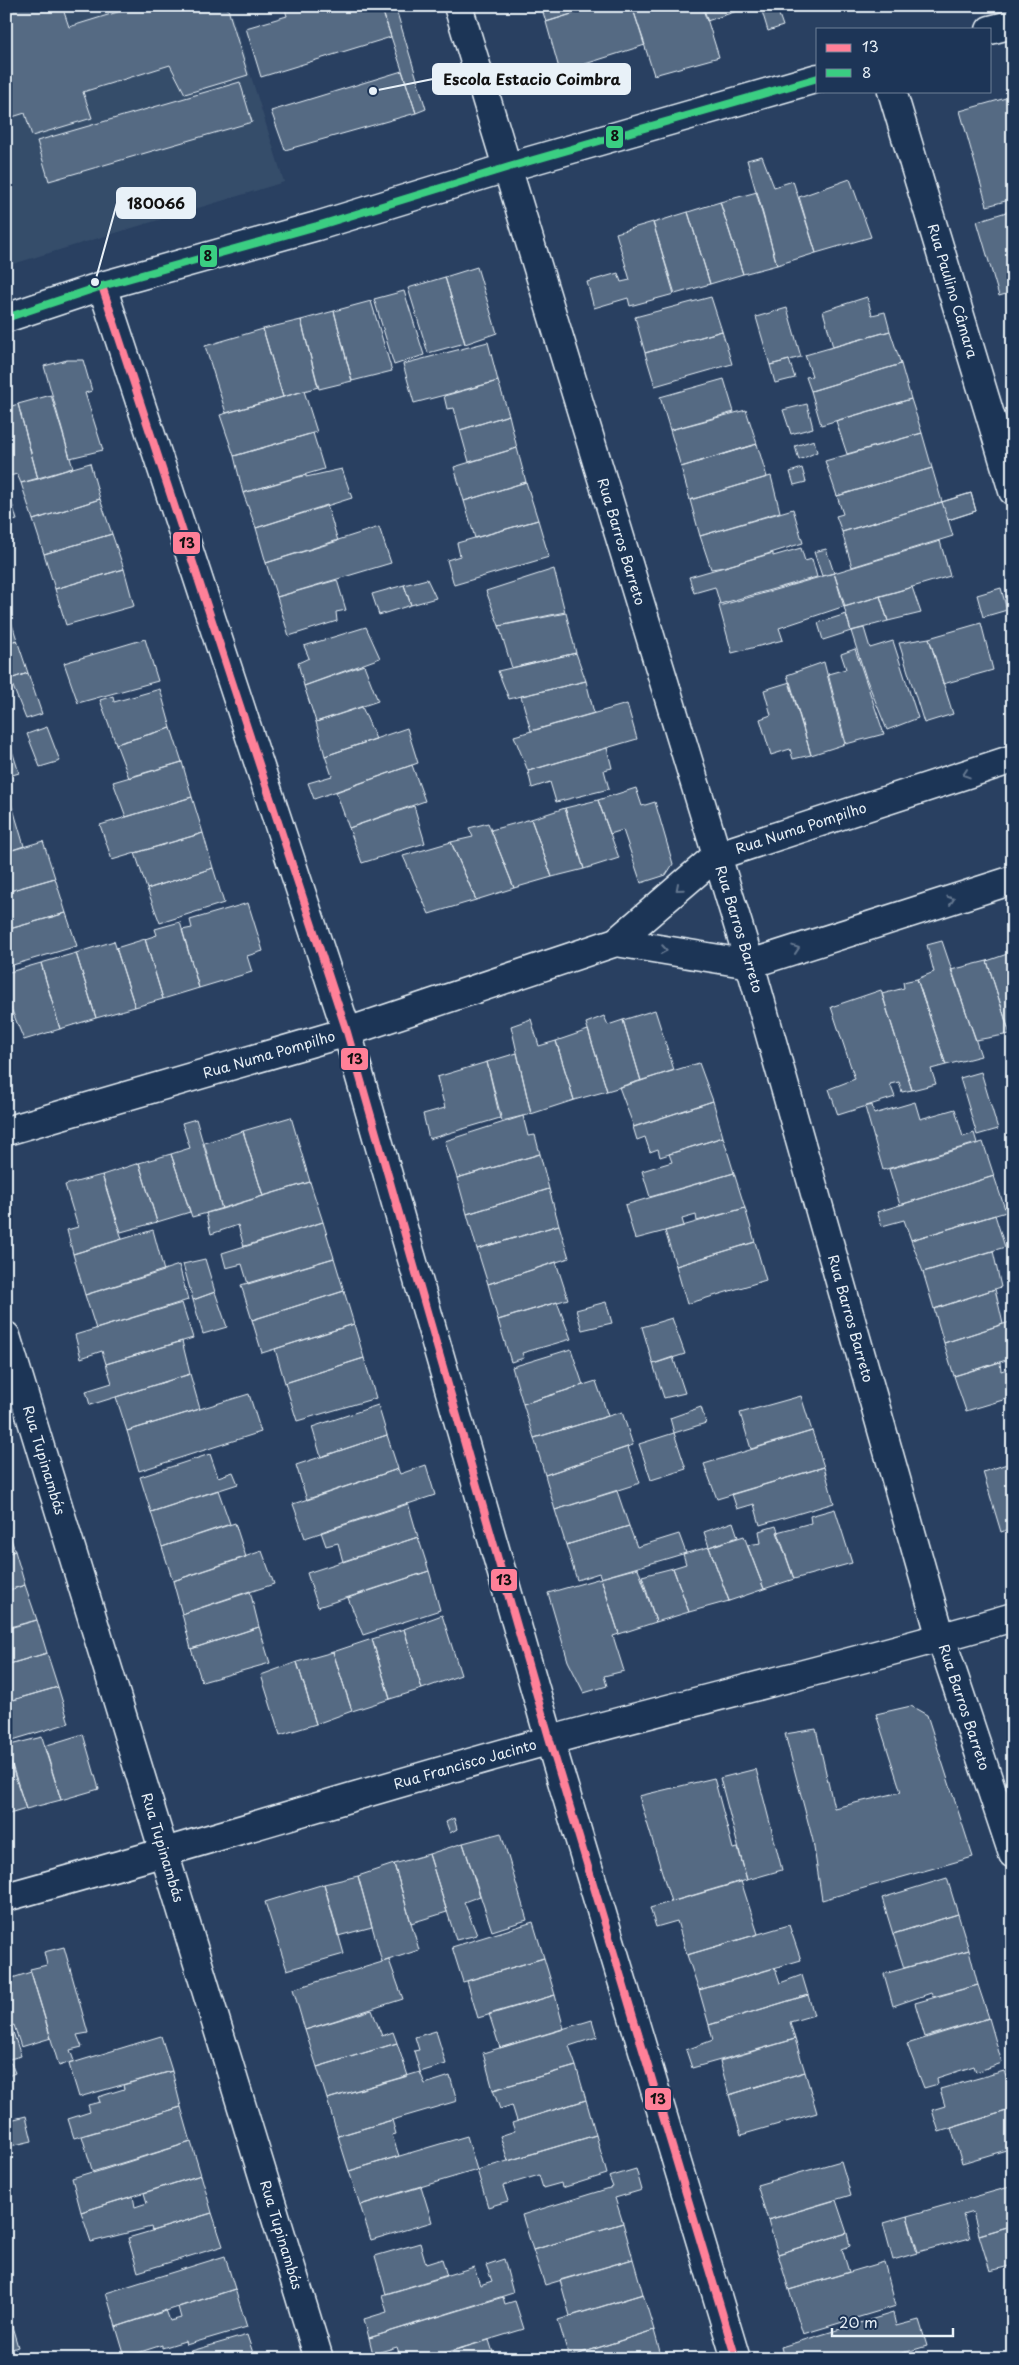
<svg xmlns="http://www.w3.org/2000/svg" width="1019" height="2365" font-family="'Playpen Sans',sans-serif">
	<rect width="100%" height="100%" fill="#294061"/>
	<filter id="ink" filterUnits="userSpaceOnUse"><feTurbulence type="fractalNoise" baseFrequency=".02" numOctaves="2"/><feDisplacementMap in="SourceGraphic" scale="10" xChannelSelector="R" yChannelSelector="G"/><feConvolveMatrix kernelMatrix="1 2 1 2 8 2 1 2 1" color-interpolation-filters="sRGB"/></filter>
	<g filter="url(#ink)">
		<path fill="#364d6b" d="M6,6H229L284,182L6,266Z"/>
		<path fill="#556a83" stroke="#e8f1f8" d="M6,6H62L69,27L137,6H227L248,75L185,94L170,65L83,92L92,118L32,136L25,113L6,119Z
			M284,6H305L307,11L323,6H381L391,37L261,77L246,28L287,16Z
			M381,6H395L426,109L416,113Z
			M541,6H598L546,22Z
			M597,6H632L645,45L560,72L546,22Z
			M632,6H703L719,57L654,75Z
			M702,6H739L740,10L707,21Z
			M765,6H776L783,26L768,31L761,8Z
			M402,71L416,113L285,150L271,111Z
			M240,82L252,122L49,181L37,141Z
			M1013,96V199L987,206L960,111Z
			M762,156L774,187L793,181L816,253L777,265L747,160Z
			M850,179L871,237L816,253L799,197Z
			M757,192L777,265L743,274L720,202Z
			M720,202L743,274L710,284L688,212Z
			M1013,210V292L999,296L977,221Z
			M688,212L710,284L675,294L653,223Z
			M653,222L674,294L630,306L628,298L594,308L587,282L618,273L621,282L630,280L616,233Z
			M477,267L497,333L465,344L445,277Z
			M445,277L465,343L428,353L408,288Z
			M404,291L424,355L394,365L374,299Z
			M711,297L722,331L645,353L635,317Z
			M867,297L872,315L885,312L890,331L833,347L823,311Z
			M371,301L392,371L352,381L334,311Z
			M787,308L801,357L770,365L756,317Z
			M334,311L352,381L319,389L301,320Z
			M301,320L318,387L283,397L263,329Z
			M263,329L283,397L226,413L205,346Z
			M722,331L732,364L655,386L645,353Z
			M890,331L901,364L811,391L806,377L812,376L805,355Z
			M488,342L498,381L414,403L403,364Z
			M67,360H83L92,391L85,393L103,450L70,458L44,366Z
			M789,360L795,378L775,383L770,365Z
			M901,364L911,399L821,425L811,391Z
			M724,379L734,412L670,430L660,397Z
			M498,381L509,415L460,430L454,408L447,409L444,396Z
			M304,391L317,432L234,456L220,415Z
			M51,395L73,468L38,479L18,404Z
			M911,399L922,433L847,454L836,421Z
			M18,404L38,479L21,483L17,474L6,477V408Z
			M807,404L813,428L791,434L783,410Z
			M746,410L757,444L681,467L670,430Z
			M509,415L517,448L469,462L460,430Z
			M313,433L324,469L243,493L234,456Z
			M922,433L932,468L837,496L825,461Z
			M814,440L817,452L799,460L795,446Z
			M757,444L767,477L690,500L681,467Z
			M517,448L526,482L464,501L454,467Z
			M90,463L100,499L33,520L21,483Z
			M802,468L806,482L794,485L790,472Z
			M932,468L942,502L842,532L836,516L843,514L837,496Z
			M342,469L352,498L256,528L243,493L306,475V477Z
			M771,476L780,512L700,536L690,500Z
			M526,482L538,520L475,538L464,501Z
			M7,487L17,520L6,523V488Z
			M971,493L976,511L948,520L942,502Z
			M971,493L976,511L948,520L953,536L852,567L842,532Z
			M100,499L112,534L44,554L33,520Z
			M327,505L338,541L266,563L256,528Z
			M793,509L803,543L725,567L711,569L700,536Z
			M538,520L549,557L454,585L447,560L460,556L457,543Z
			M379,527L391,563L277,597L266,563Z
			M112,534L124,569L55,589L44,554Z
			M940,541L950,576L844,607L834,573Z
			M801,548L805,561L812,559L817,577L720,604L715,587L694,593L689,577L773,553V556Z
			M826,549L834,573L822,576L814,552Z
			M124,569L134,606L66,625L55,589Z
			M554,569L565,612L499,626L486,591Z
			M834,573L845,606L779,628L783,640L732,653L719,606Z
			M427,579L436,598L411,605L404,585Z
			M337,580L346,610L336,612L337,621L289,636L277,597Z
			M404,585L411,605L379,615L372,594Z
			M912,587L921,613L888,621L880,596Z
			M1001,588L1007,610L983,617L977,595Z
			M880,596L888,621L851,631L844,607Z
			M6,605L17,640L6,643Z
			M566,613L576,653L512,668L499,626Z
			M846,614L851,631L823,640L818,623Z
			M981,623L993,670L943,684L929,638Z
			M366,627L380,658L304,686L298,663L309,658L304,646Z
			M864,628L870,648L893,641L918,718L887,730L866,678L851,631Z
			M929,638L953,714L924,723L899,643Z
			M145,639L158,681L78,703L64,663Z
			M17,640L28,673L10,679L6,667V643Z
			M855,649L884,734L846,744L828,674L846,669L841,654Z
			M576,653L586,681L509,699L498,671Z
			M824,662L845,744L811,755L787,675Z
			M364,665L378,701L316,722L304,686Z
			M28,673L42,714L26,719L10,679Z
			M586,681L594,713L531,731L521,696Z
			M790,682L811,755L793,759L790,749L771,755L760,719L771,715L764,690Z
			M160,689L171,728L116,744L100,700L113,696L114,702Z
			M627,704L637,739L528,771L514,736Z
			M362,707L376,739L325,756L316,722Z
			M47,727L60,761L40,767L27,734Z
			M171,728L182,762L129,778L116,744Z
			M407,728L418,763L314,799L308,783L332,776L325,756Z
			M10,744L19,773L6,777V745Z
			M607,748L612,768L604,770L609,789L556,802L550,782L532,788L528,771Z
			M182,762L192,797L126,817L113,782Z
			M412,765L425,801L349,828L336,792Z
			M6,787L14,812L6,814Z
			M636,788L642,806L655,802L673,864L666,875L641,883L623,830L610,834L598,800Z
			M192,797L203,833L112,860L100,825Z
			M598,800L619,858L584,869L565,808Z
			M414,806L425,843L362,863L349,828Z
			M565,808L584,869L552,877L531,819Z
			M14,812L24,846L6,852V814Z
			M531,819L552,877L514,888L491,830Z
			M488,823L514,888L476,900L451,842L473,837L469,828Z
			M203,833L213,868L147,889L135,853Z
			M43,841L55,878L6,892V852Z
			M451,842L476,900L429,914L403,856Z
			M213,868L224,903L160,923L147,889Z
			M55,878L66,913L6,930V892Z
			M248,903L263,951L247,956L252,972L199,988L182,930L192,928L190,920Z
			M66,913L77,946L6,967V930Z
			M180,922L199,988L163,999L145,939L157,935L155,929Z
			M145,939L163,999L135,1007L116,948Z
			M114,941L135,1007L96,1018L76,953Z
			M942,941L981,1056L946,1065L917,979L934,972L927,945Z
			M1013,952V1044L987,961Z
			M76,953L96,1018L60,1029L41,963Z
			M987,961L1010,1034L976,1040L951,970Z
			M41,963L60,1029L24,1040L6,996V973Z
			M917,979L946,1065L931,1069L936,1084L912,1090L882,994L904,988L903,982Z
			M881,990L912,1090L902,1092L899,1082L890,1084L895,1097L838,1115L829,1089L855,1079L831,1007Z
			M655,1010L674,1070L641,1081L623,1020Z
			M604,1016L608,1025L623,1020L641,1081L607,1091L586,1023Z
			M531,1019L539,1046L556,1041L574,1100L531,1114L511,1026Z
			M588,1030L607,1091L574,1100L556,1041Z
			M517,1053L531,1114L502,1121L487,1062Z
			M487,1062L500,1118L429,1139L423,1114L445,1108L437,1077Z
			M699,1063L713,1101L634,1127L619,1087Z
			M981,1072L998,1129L977,1135L960,1078Z
			M713,1101L723,1137L660,1157L658,1149L650,1152L645,1137L637,1140L633,1127Z
			M915,1102L920,1119L955,1109L963,1137L974,1133L977,1143L883,1170L865,1107L872,1105L874,1114Z
			M523,1116L528,1136L535,1135L540,1154L457,1178L445,1141Z
			M291,1117L310,1182L263,1196L243,1131Z
			M196,1119L222,1209L192,1217L171,1154L190,1148L182,1123Z
			M243,1131L263,1196L222,1209L204,1143Z
			M723,1137L734,1173L650,1197L642,1171L672,1162L669,1154Z
			M983,1142L994,1176L900,1205L889,1169Z
			M171,1154L190,1212L157,1222L139,1163Z
			M540,1154L549,1189L467,1214L457,1178Z
			M139,1163L157,1222L121,1232L102,1175Z
			M734,1173L745,1208L697,1221L696,1215L682,1219L684,1226L635,1239L625,1205Z
			M102,1175L122,1239L73,1254L67,1230L78,1227L65,1185Z
			M994,1176L1006,1212L911,1240L904,1220L882,1226L877,1212Z
			M310,1182L323,1222L244,1247L238,1225L211,1234L206,1213Z
			M549,1189L559,1225L477,1249L467,1214Z
			M745,1208L755,1242L676,1266L665,1231Z
			M995,1215L1005,1247L923,1272L911,1240Z
			M323,1222L334,1258L248,1284L242,1264L226,1268L222,1253Z
			M559,1225L569,1258L488,1284L477,1249Z
			M153,1230L164,1271L85,1295L73,1254Z
			M755,1242L766,1280L687,1304L676,1266Z
			M993,1251L1001,1287L934,1309L923,1272Z
			M334,1258L344,1291L252,1320L241,1285Z
			M205,1259L215,1292L193,1300L183,1264Z
			M556,1262L568,1299L498,1320L488,1284Z
			M179,1265L188,1300L96,1329L85,1295Z
			M995,1289L1003,1324L944,1343L934,1309Z
			M344,1291L354,1324L262,1353L252,1320Z
			M215,1292L227,1327L203,1334L193,1300Z
			M557,1302L571,1339L522,1353L524,1358L511,1362L498,1320Z
			M606,1302L612,1323L582,1330L576,1310Z
			M182,1303L193,1338L106,1364L102,1351L81,1358L75,1335Z
			M672,1318L685,1354L653,1364L642,1327Z
			M1013,1321V1358L954,1376L944,1343Z
			M354,1324L364,1358L285,1383L275,1349Z
			M182,1341L190,1374L90,1405L86,1391L112,1383L106,1364Z
			M571,1349L583,1385L523,1404L512,1367Z
			M673,1357L685,1393L664,1398L653,1364Z
			M364,1358L376,1398L297,1421L285,1383Z
			M1000,1362L1001,1371L1013,1367V1397L966,1411L954,1376Z
			M190,1374L200,1409L127,1431L116,1397Z
			M596,1381L608,1416L534,1438L523,1404Z
			M249,1394L261,1432L139,1471L127,1431Z
			M801,1396L812,1431L751,1449L740,1413Z
			M378,1405L387,1435L321,1457L312,1427Z
			M701,1407L706,1423L674,1433L670,1418Z
			M622,1412L633,1445L545,1475L534,1438Z
			M812,1431L824,1467L717,1499L704,1464Z
			M674,1433L686,1469L651,1480L639,1444Z
			M387,1435L398,1469L307,1500L296,1465Z
			M628,1447L640,1483L555,1510L545,1475Z
			M210,1454L218,1477L233,1472L238,1484L151,1512L140,1477Z
			M1013,1462V1528L1001,1532L983,1472Z
			M426,1465L435,1495L305,1538L293,1504L398,1469L400,1474Z
			M824,1467L834,1503L760,1525L754,1504L737,1509L732,1494Z
			M218,1490L230,1524L162,1547L151,1512Z
			M617,1491L629,1526L566,1545L555,1510Z
			M408,1503L418,1537L343,1562L338,1543L326,1546L321,1532Z
			M835,1509L852,1563L794,1579L777,1532L811,1523L810,1516Z
			M733,1522L738,1537L709,1547L704,1532Z
			M235,1523L246,1557L173,1581L162,1547Z
			M6,1524L15,1551L6,1554Z
			M629,1526L637,1547L679,1534L686,1553L601,1578L599,1573L577,1580L566,1545Z
			M776,1526L794,1579L764,1589L747,1545L761,1543L759,1531Z
			M744,1536L764,1589L729,1601L709,1547Z
			M418,1537L429,1571L318,1607L307,1573Z
			M709,1547L729,1601L689,1612L673,1568L686,1564L683,1554Z
			M15,1551L25,1585L6,1591V1554Z
			M262,1551L274,1584L182,1614L173,1581Z
			M638,1568L656,1622L619,1634L601,1578Z
			M673,1568L689,1612L656,1622L642,1576Z
			M429,1571L440,1610L363,1635L348,1598Z
			M601,1578L619,1634L613,1636L624,1671L604,1676L607,1686L584,1693L568,1661L548,1593Z
			M25,1585L37,1620L6,1628V1591Z
			M250,1591L259,1627L191,1649L182,1614Z
			M442,1615L461,1675L422,1689L404,1629Z
			M37,1620L47,1653L6,1665V1629Z
			M259,1627L270,1663L202,1682L191,1649Z
			M404,1629L422,1689L390,1699L372,1639Z
			M372,1639L390,1699L352,1711L333,1652Z
			M333,1652L352,1711L316,1724L297,1662Z
			M47,1653L58,1687L6,1702V1665Z
			M297,1662L316,1724L280,1735L261,1675Z
			M58,1687L69,1723L6,1742V1702Z
			M911,1706L927,1715L973,1857L822,1900L813,1841L785,1734L816,1729L834,1808L901,1792L876,1714Z
			M83,1734L99,1789L61,1800L44,1746Z
			M42,1737L61,1800L26,1809L6,1746Z
			M6,1750L26,1809L6,1815Z
			M756,1769L782,1870L747,1880L720,1778Z
			M714,1778L733,1849L738,1848L747,1880L671,1902L639,1796Z
			M454,1818L457,1829L450,1833L446,1822Z
			M501,1833L527,1920L492,1931L463,1843Z
			M463,1843L480,1896L464,1902L477,1935L456,1940L429,1854Z
			M429,1854L447,1912L411,1923L394,1864Z
			M394,1864L419,1950L382,1962L358,1876Z
			M358,1876L372,1927L338,1936L324,1884Z
			M947,1878L958,1914L893,1934L882,1898Z
			M741,1881L758,1934L687,1955L677,1921L656,1927L650,1908Z
			M324,1884L344,1954L287,1970L265,1902Z
			M958,1914L969,1950L904,1968L893,1934Z
			M533,1922L544,1958L463,1982L452,1947Z
			M789,1925L801,1960L699,1990L687,1955Z
			M64,1947L88,2033L77,2035L82,2047L70,2050L74,2061L59,2066L30,1969L47,1965L44,1952Z
			M969,1950L978,1985L933,1997L931,1993L893,2006L884,1974Z
			M544,1958L555,1995L478,2018L467,1981Z
			M389,1960L403,1999L305,2030L293,1989Z
			M775,1968L780,1983L802,1975L808,1995L709,2025L699,1990Z
			M31,1972L51,2038L21,2047L14,2025L11,2026L6,2011V1980Z
			M978,1985L989,2018L925,2037L915,2003Z
			M555,1995L564,2029L500,2048L489,2014Z
			M808,1995L814,2015L790,2022L795,2039L692,2068L686,2050L713,2040L709,2025Z
			M372,2010L382,2036L393,2032L397,2043L317,2067L305,2030Z
			M6,2011L21,2056L6,2060Z
			M989,2018L1002,2063L976,2072L974,2066L937,2078L938,2084L924,2088L907,2044Z
			M592,2020L597,2037L569,2046L576,2066L493,2090L483,2053Z
			M436,2031L446,2064L420,2072L414,2051L419,2050L415,2037Z
			M161,2036L172,2071L79,2097L69,2064Z
			M795,2039L805,2072L729,2095L720,2061Z
			M397,2043L408,2076L327,2099L317,2067Z
			M11,2063L15,2073L6,2077V2065Z
			M576,2066L586,2100L517,2121L512,2105L500,2109L493,2090Z
			M172,2071L181,2107L74,2138L68,2119L90,2112L88,2105L100,2102L98,2097L124,2089L123,2085Z
			M1004,2071L1013,2099V2109L939,2132L932,2110L945,2106L940,2089Z
			M420,2072L425,2084L450,2076L457,2101L338,2136L327,2099Z
			M805,2072L817,2113L741,2135L729,2095Z
			M586,2100L596,2135L508,2161L500,2136L515,2131L512,2123Z
			M181,2107L191,2142L93,2173L82,2136Z
			M1013,2109V2148L962,2163L951,2128Z
			M26,2116L32,2141L6,2147V2121Z
			M392,2120L396,2134L392,2135L399,2156L349,2171L338,2136Z
			M596,2135L607,2174L562,2188L561,2183L543,2188L539,2175L503,2186L508,2201L488,2207L477,2170Z
			M467,2136L477,2170L360,2205L349,2171Z
			M191,2142L201,2175L81,2212L72,2178Z
			M841,2161L851,2195L768,2220L757,2185Z
			M636,2169L642,2190L615,2198L623,2223L533,2250L522,2215L613,2187L609,2177Z
			M201,2175L212,2213L152,2231L151,2227L91,2242L81,2212L133,2196L135,2207L147,2203L144,2193Z
			M421,2186L432,2222L371,2240L360,2205Z
			M1013,2186V2225L979,2235L973,2212L963,2215L970,2238L918,2252L907,2216Z
			M836,2200L847,2233L778,2254L768,2220Z
			M212,2213L223,2246L138,2272L128,2238Z
			M907,2216L917,2253L893,2260L883,2223Z
			M623,2223L633,2259L545,2285L533,2250Z
			M1013,2225V2265L990,2271L979,2235Z
			M847,2233L850,2246L842,2249L849,2272L789,2290L778,2254Z
			M420,2243L426,2264L442,2259L447,2276L386,2294L375,2256Z
			M225,2256L235,2289L116,2327L106,2293Z
			M504,2259L513,2293L369,2338L364,2319L387,2312L382,2295L474,2267L480,2285L492,2281L486,2265Z
			M633,2259L643,2294L570,2316L560,2280Z
			M884,2262L896,2306L803,2334L789,2290Z
			M235,2289L247,2327L186,2345L185,2341L162,2348V2345L125,2357L116,2327L166,2310L170,2321L181,2318L178,2307Z
			M643,2294L654,2330L569,2357L558,2320Z
			M503,2297L505,2304L515,2301L524,2329L425,2359H401L397,2347L373,2354L369,2338Z
			M7,2309L18,2347L6,2351V2309Z
			M893,2313L896,2326L919,2320L927,2346L883,2359H784L781,2347Z
			M1013,2321V2344L1006,2323Z
			M654,2330L662,2359H570L569,2357Z
			M247,2335L255,2359H183L181,2354Z
			M489,2340L495,2359H425Z
			M906,2352L908,2359H883Z"/>
		<g fill="none" stroke-linecap="round" stroke-linejoin="round">
			<g stroke="#e8f1f8" stroke-width="31">
				<g id="street">
					<path id="s1" d="M458,6L750,964L941,1638L1013,1854"/>
					<path id="s2" d="M892,91L1013,491"/>
					<path d="M102,286L347,1032L550,1741L736,2359"/>
					<path d="M616,942L750,964L1013,880"/>
					<path id="s3" d="M6,1131L347,1032L616,942L716,856L1013,759"/>
					<path id="s4" d="M6,1336L319,2359"/>
					<path id="s5" d="M6,1897C189,1847 369,1790 551,1740C705,1698 860,1662 1013,1617"/>
				</g>
			</g>
			<g stroke="#e8f1f8" stroke-width="31">
				<path id="secondary" d="M990,30L1013,24
					M6,318L102,286L317,226L509,167L818,78"/>
			</g>
			<use href="#street" stroke="#1d3557" stroke-width="28"/>
			<use href="#secondary" stroke="#1d3557" stroke-width="28"/>
			<g stroke="#1d3557" stroke-width="11">
				<path id="bus-1" d="M102,286L347,1032L550,1741L736,2359"/>
			</g>
			<g stroke="#1d3557" stroke-width="11">
				<path id="bus-2" d="M6,318L102,286L317,226L509,167L818,78"/>
			</g>
			<use href="#bus-1" stroke="#ff8098" stroke-width="8"/>
			<use href="#bus-2" stroke="#3ace82" stroke-width="8"/>
		</g>
		<defs><path id="oneway-chevron" d="M-2-3.5L2.5 0L-2 3.5" fill="none" stroke-width="1.6" stroke-linecap="round" stroke-linejoin="round" transform="scale(1.25)"/></defs>
		<g stroke="#64778f">
			<use href="#oneway-chevron" transform="translate(966 774) rotate(162)"/>
			<use href="#oneway-chevron" transform="translate(679 888) rotate(139)"/>
			<use href="#oneway-chevron" transform="translate(951 900) rotate(-18)"/>
			<use href="#oneway-chevron" transform="translate(796 949) rotate(-18)"/>
			<use href="#oneway-chevron" transform="translate(664 950) rotate(9)"/>
		</g>
	</g>
	<g text-anchor="middle" stroke-width="5" stroke-linejoin="round" paint-order="stroke">
		<g font-size="14" fill="#e8f1f8" stroke="#1d3557">
			<text dy="5" stroke="none"><textPath href="#s2" startOffset="209">Rua Paulino Câmara</textPath></text>
			<text dy="5" stroke="none"><textPath href="#s1" startOffset="560">Rua Barros Barreto</textPath></text>
			<text dy="5" stroke="none"><textPath href="#s3" startOffset="860">Rua Numa Pompilho</textPath></text>
			<text dy="5" stroke="none"><textPath href="#s1" startOffset="965">Rua Barros Barreto</textPath></text>
			<text dy="5" stroke="none"><textPath href="#s3" startOffset="274">Rua Numa Pompilho</textPath></text>
			<text dy="5" stroke="none"><textPath href="#s1" startOffset="1370">Rua Barros Barreto</textPath></text>
			<text dy="5" stroke="none"><textPath href="#s4" startOffset="130">Rua Tupinambás</textPath></text>
			<text dy="5" stroke="none"><textPath href="#s1" startOffset="1775">Rua Barros Barreto</textPath></text>
			<text dy="5" stroke="none"><textPath href="#s5" startOffset="478">Rua Francisco Jacinto</textPath></text>
			<text dy="5" stroke="none"><textPath href="#s4" startOffset="535">Rua Tupinambás</textPath></text>
			<text dy="5" stroke="none"><textPath href="#s4" startOffset="940">Rua Tupinambás</textPath></text>
		</g>
	</g>
	<path fill="none" stroke="#e8f1f8" stroke-width="2" d="M373 91L433 79M95 282L117 203"/>
	<g fill="#e8f1f8" stroke="#1d3557" stroke-width="2">
		<circle cx="373" cy="91" r="5"/>
		<circle cx="95" cy="282" r="5"/>
	</g>
	<g fill="#e8f1f8" stroke="#e8f1f8" stroke-width="2">
		<rect x="433" y="64" width="197" height="30" rx="5"/>
		<rect x="117" y="188" width="78" height="30" rx="5"/>
	</g>
	<g font-size="15" text-anchor="middle" font-weight="bold" fill="#111">
		<text x="532" y="85">Escola Estacio Coimbra</text>
		<text x="156" y="209">180066</text>
	</g>
	<g stroke="#1d3557" stroke-width="2">
		<rect x="605" y="125" width="19" height="24" rx="5" fill="#3ace82"/>
		<rect x="199" y="244" width="19" height="24" rx="5" fill="#3ace82"/>
		<rect x="172" y="531" width="29" height="24" rx="5" fill="#ff8098"/>
		<rect x="340" y="1047" width="29" height="24" rx="5" fill="#ff8098"/>
		<rect x="490" y="1568" width="28" height="24" rx="5" fill="#ff8098"/>
		<rect x="644" y="2087" width="28" height="24" rx="5" fill="#ff8098"/>
	</g>
	<g font-size="14" text-anchor="middle" font-weight="bold" fill="#111">
		<text x="615" y="141">8</text>
		<text x="208" y="261">8</text>
		<text x="187" y="548">13</text>
		<text x="355" y="1064">13</text>
		<text x="504" y="1585">13</text>
		<text x="658" y="2104">13</text>
	</g>
	<rect width="1019" height="2365" fill="none" stroke="#1d3557" stroke-width="25"/>
	<rect x="12" y="12" width="994" height="2340" fill="none" stroke="#e8f1f8" stroke-width="2" filter="url(#ink)"/>
	<rect x="816" y="28" width="175" height="65" fill="#1d3557" stroke="#6e8097"/>
	<rect x="826" y="44" width="25" height="8" fill="#ff8098" stroke="#6e8097"/>
	<text x="862" y="52" font-size="15" fill="#e8f1f8">13</text>
	<rect x="826" y="69" width="25" height="8" fill="#3ace82" stroke="#6e8097"/>
	<text x="862" y="78" font-size="15" fill="#e8f1f8">8</text>
	<path d="M832 2328v8h121v-8" fill="none" stroke="#e8f1f8" stroke-width="2.5"/>
	<text x="839" y="2328" font-size="15" fill="#e8f1f8" stroke="#1d3557" stroke-width="4" paint-order="stroke">20 m</text>
</svg>
